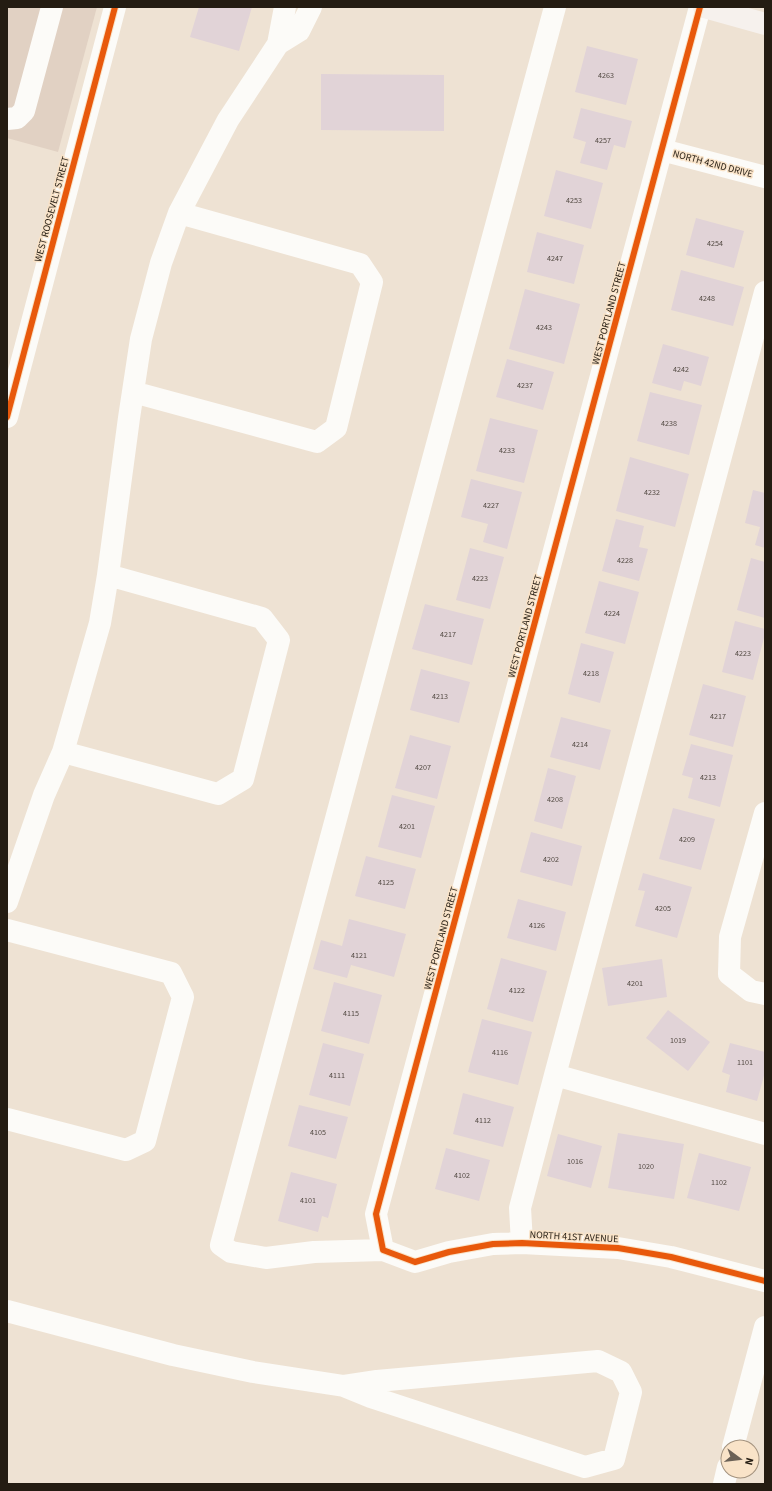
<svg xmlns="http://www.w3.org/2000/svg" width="772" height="1491" font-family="'Source Sans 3',sans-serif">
	<rect width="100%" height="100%" fill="#eee2d3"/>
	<path fill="#e1d1c3" d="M7,7H97L58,152L7,138Z"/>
	<path fill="#e1d3d7" d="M199,7H252L239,51L190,37Z
		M587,46L638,59L626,105L575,92Z
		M321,74L444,75V131L321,130Z
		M581,108L632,121L625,148L614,145L607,170L580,163L586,142L573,138Z
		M556,170L603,183L591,229L544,216Z
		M696,218L744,231L734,268L686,255Z
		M537,232L584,245L574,284L527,272Z
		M681,270L744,287L733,326L671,310Z
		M525,289L580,304L564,364L509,349Z
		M663,344L709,357L701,386L684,381L681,391L652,383Z
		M507,359L554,372L543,410L496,397Z
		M650,392L702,405L689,455L637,441Z
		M490,418L538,430L524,483L476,471Z
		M630,457L689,474L675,527L616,511Z
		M471,479L522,492L507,549L483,542L488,524L461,517Z
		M753,490L765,493V548L755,545L760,527L745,523Z
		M616,519L644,526L639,547L648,549L639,581L602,571Z
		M470,548L504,557L490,609L456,600Z
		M751,558L765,562V618L737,610Z
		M599,581L639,592L625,644L585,633Z
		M425,604L484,619L472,665L412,649Z
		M735,621L765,629V634L753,680L722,672Z
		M581,643L614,652L600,703L568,694Z
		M421,669L470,682L459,723L410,710Z
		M703,684L746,696L733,747L689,735Z
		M561,717L611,730L600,770L550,757Z
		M410,735L451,746L437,799L395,788Z
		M691,744L733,755L720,807L688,798L693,778L682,775Z
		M548,768L576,776L562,829L534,821Z
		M392,795L435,806L421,858L378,847Z
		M673,808L715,819L701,870L659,859Z
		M531,832L582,846L572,886L520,872Z
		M366,856L416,869L405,909L355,896Z
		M643,873L692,887L677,938L635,926L645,891L638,890Z
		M518,899L566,912L556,951L507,938Z
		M349,919L406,934L394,977L351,965L347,978L313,969L321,940L342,946Z
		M501,958L547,971L533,1022L487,1009Z
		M662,959L667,997L608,1006L602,968Z
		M334,982L382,995L369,1044L321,1031Z
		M668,1010L710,1042L688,1071L646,1038Z
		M482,1019L532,1032L518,1085L468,1072Z
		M323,1043L364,1054L350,1106L309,1095Z
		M730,1043L765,1052V1072L757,1101L726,1092L730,1075L722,1072Z
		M463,1093L514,1107L503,1147L453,1134Z
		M299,1105L348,1117L336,1159L288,1146Z
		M618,1133L684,1144L674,1199L608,1188Z
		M558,1134L602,1146L591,1188L547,1176Z
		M446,1148L490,1160L479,1201L435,1189Z
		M699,1153L751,1167L739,1211L687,1198Z
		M291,1172L337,1184L328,1218L322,1216L318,1232L278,1221Z"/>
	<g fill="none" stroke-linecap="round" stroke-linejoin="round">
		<path stroke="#fcfbf8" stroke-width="22" d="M555,7L221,1245L231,1252L266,1258L314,1252L383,1250L415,1262L449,1252L493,1244L522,1243L618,1248L671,1257L765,1281
			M278,44L299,31L311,7
			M7,119L17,118L24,111L52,7
			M662,150L765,177
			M133,392L317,442L336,428L372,282L360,264L179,213
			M7,417L115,7
			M63,752L218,794L243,779L279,640L262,618L108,575
			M765,813L730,937L729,974L751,991L765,994
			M7,902L44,795L63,752L100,623L108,575L129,418L141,339L161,263L179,213L228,120L278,44L285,7
			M7,930L171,973L183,997L145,1141L126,1150L7,1119
			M555,1075L765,1134
			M522,1243L520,1208L555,1075L765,292
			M383,1250L376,1214L700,7
			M7,1311L173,1355L253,1372L344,1386L371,1397L585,1467L614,1459L631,1392L621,1372L598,1361L377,1381L344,1386
			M733,1447L765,1327
			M724,1484L728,1467"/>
		<path stroke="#f6f1ed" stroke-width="22" d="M704,7L765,24"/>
		<g stroke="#f9e3c8" stroke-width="8">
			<path id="cycleway" d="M700,7L376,1214L383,1250L415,1262L449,1252L493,1244L522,1243L618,1248L671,1257L765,1281
				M7,417L115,7"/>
		</g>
		<use href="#cycleway" stroke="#e8590c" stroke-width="6"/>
	</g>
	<g text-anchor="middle" stroke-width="3" stroke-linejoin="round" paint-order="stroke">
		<g font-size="8" fill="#534a43">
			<text x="606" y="78">4263</text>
			<text x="603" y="143">4257</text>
			<text x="574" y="203">4253</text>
			<text x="715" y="246">4254</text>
			<text x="555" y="261">4247</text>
			<text x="707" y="301">4248</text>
			<text x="544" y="330">4243</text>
			<text x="681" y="372">4242</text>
			<text x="525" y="388">4237</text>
			<text x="669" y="426">4238</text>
			<text x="507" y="453">4233</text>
			<text x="652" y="495">4232</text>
			<text x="491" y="508">4227</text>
			<text x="625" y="563">4228</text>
			<text x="480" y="581">4223</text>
			<text x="612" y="616">4224</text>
			<text x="448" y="637">4217</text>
			<text x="743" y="656">4223</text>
			<text x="591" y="676">4218</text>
			<text x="440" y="699">4213</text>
			<text x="718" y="719">4217</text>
			<text x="580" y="747">4214</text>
			<text x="423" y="770">4207</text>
			<text x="708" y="780">4213</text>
			<text x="555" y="802">4208</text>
			<text x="407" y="829">4201</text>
			<text x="687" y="842">4209</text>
			<text x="551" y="862">4202</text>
			<text x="386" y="885">4125</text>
			<text x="663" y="911">4205</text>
			<text x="537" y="928">4126</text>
			<text x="359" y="958">4121</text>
			<text x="635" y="986">4201</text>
			<text x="517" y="993">4122</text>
			<text x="351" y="1016">4115</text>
			<text x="678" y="1043">1019</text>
			<text x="500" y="1055">4116</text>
			<text x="745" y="1065">1101</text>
			<text x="337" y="1078">4111</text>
			<text x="483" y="1123">4112</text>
			<text x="318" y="1135">4105</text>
			<text x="575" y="1164">1016</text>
			<text x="646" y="1169">1020</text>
			<text x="462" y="1178">4102</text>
			<text x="719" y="1185">1102</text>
			<text x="308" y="1203">4101</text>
		</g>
		<g font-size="10" fill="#241c12" stroke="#f9e3c8">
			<text transform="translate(713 163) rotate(15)" y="4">NORTH 42ND DRIVE</text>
			<text transform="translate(51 209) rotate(-75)" y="4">WEST ROOSEVELT STREET</text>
			<text transform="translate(608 313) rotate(-75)" y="4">WEST PORTLAND STREET</text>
			<text transform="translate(524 626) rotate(-75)" y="4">WEST PORTLAND STREET</text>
			<text transform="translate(440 938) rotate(-75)" y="4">WEST PORTLAND STREET</text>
			<text transform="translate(574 1236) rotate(3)" y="4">NORTH 41ST AVENUE</text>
		</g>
	</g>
	<rect width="772" height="1491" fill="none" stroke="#241c12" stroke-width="16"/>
	<g transform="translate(740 1459) rotate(105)"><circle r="19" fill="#f9e3c8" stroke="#a4937f"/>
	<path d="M0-3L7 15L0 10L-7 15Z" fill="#6b6156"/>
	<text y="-6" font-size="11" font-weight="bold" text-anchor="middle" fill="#241c12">N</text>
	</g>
</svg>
